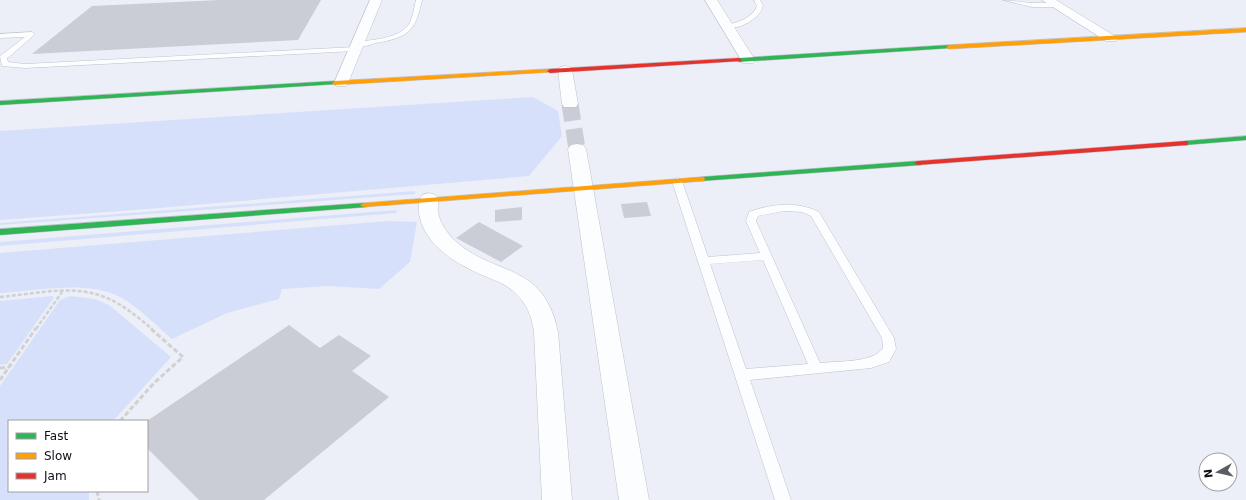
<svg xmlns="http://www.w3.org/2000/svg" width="1246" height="500" font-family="'DejaVu Sans',sans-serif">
	<rect width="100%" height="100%" fill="#eceff7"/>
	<path fill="#d7e0fb" d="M533,97L558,111L562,136L529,176L148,209L0,220V131Z
		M415,191V194L0,225V223Z
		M397,210L396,213L0,246V242Z
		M388,221L417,222L410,262L379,289L328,286L282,289L279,299L227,313L172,339C156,325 140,309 122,298C88,279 37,291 0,293V253Z
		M53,296V299L7,364L0,365V301Z
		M70,296L95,299L109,305L171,357L113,421H9V491H89V500H0V386L60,300Z"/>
	<path fill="#cacdd5" d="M220,0H321L298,40L32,54L92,6Z
		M647,202L651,216L624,218L621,204Z
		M522,207V220L495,222V210Z
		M479,222L523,246L501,262L456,238Z
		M289,325L320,348L339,335L371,356L352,371L389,397L264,500H199L147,448V421Z"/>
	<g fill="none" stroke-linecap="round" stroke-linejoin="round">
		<path stroke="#cacdd5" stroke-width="17" stroke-dasharray="17 8" stroke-linecap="butt" d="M570,104L577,149"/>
		<g stroke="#bfc2ca" stroke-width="1">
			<path id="lane" d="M416,0H422C415,32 409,37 376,43C370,45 361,48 354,47V43C371,39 398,40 409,24C413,17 414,8 416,0Z
				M754,0H760L763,6C759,20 738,30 725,28V26C737,22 752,19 757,6Z
				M1003,0L1032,3H1056L1059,5L1056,7H1032Z
				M32,32L35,34L34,35L9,57L7,58L8,62L25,64L355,47L359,49L355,51L25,68L2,66L0,56L25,37L0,38V34Z
				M677,178L682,181L708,257L760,253L746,221L749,212C770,204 798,201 819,212L894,338L896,349L889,362L871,368L750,380L791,500H775L672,181ZM784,211L802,212L811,216L882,338L883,348C874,363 837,361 820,363L756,221L758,216ZM763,260L808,364L746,369L710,264Z"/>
		</g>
		<g stroke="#bfc2ca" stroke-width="1">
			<path id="street" d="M370,0H382L348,83L346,86H336L334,83Z
				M705,0H717L755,60L753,63H743Z
				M1042,0H1056L1118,38L1116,41H1106Z
				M565,66L570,67L572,70L578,104L576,107H564L562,104L558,70L560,67Z
				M577,144L583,145L586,149L649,500H619L568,149L571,145Z
				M429,193L436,195C440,201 437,206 438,212C440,223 446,231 453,239C494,278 543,260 558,332L572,500H542L534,332C532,317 527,304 516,294C507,284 494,280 482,275C457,264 427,247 420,218C418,211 418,202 422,195Z"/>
		</g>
		<g stroke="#bfc2ca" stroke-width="1">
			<path id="fast" d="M949,45L951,46V48L739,62L736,60L739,58Z
				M335,81L337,82V84L0,105V101Z
				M1246,136V140L1185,145L1181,143L1185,141Z
				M918,161L922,163L921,165L701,181L697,179L701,177Z
				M364,203L368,205L367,207L0,235V229Z"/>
		</g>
		<g stroke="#bfc2ca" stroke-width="1">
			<path id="slow" d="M1246,28V32L949,49L946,47L949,45Z
				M550,69L553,71L552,72L335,85L332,83L335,81Z
				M701,177H704L705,179L704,181L364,207L360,205L364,203Z"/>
		</g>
		<g stroke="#bfc2ca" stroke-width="1">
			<path id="jam" d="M739,58L742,60L741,61L550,73L547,71L550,69Z
				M1185,141H1188V145L918,165L914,163L918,161Z"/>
		</g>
		<path stroke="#cfd1d3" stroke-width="2.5" stroke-dasharray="4 2" stroke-linecap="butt" d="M0,297C35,294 76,283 109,299C125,306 139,318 152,329
			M36,329L62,292"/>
		<path stroke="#cfd1d3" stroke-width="3" stroke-dasharray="5 2.5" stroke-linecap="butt" d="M0,368L9,367
			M0,380L36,328
			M120,421L154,383L183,357L150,328
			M97,491L99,500"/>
		<use href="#lane" fill="#fcfdfe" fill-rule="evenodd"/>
		<use href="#street" fill="#fcfdfe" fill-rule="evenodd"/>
		<use href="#fast" fill="#30b455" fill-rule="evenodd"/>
		<use href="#slow" fill="#ff9f0a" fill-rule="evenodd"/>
		<use href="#jam" fill="#e5322d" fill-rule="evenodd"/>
	</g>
	<rect x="8" y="420" width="140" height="72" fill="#ffffff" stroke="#9e9fa2"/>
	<rect x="16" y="433" width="20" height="6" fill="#30b455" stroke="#9e9fa2"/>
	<text x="44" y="440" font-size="12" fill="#0c0f16">Fast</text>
	<rect x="16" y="453" width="20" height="6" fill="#ff9f0a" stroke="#9e9fa2"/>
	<text x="44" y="460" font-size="12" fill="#0c0f16">Slow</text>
	<rect x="16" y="473" width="20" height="6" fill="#e5322d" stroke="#9e9fa2"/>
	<text x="44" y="480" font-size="12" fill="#0c0f16">Jam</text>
	<g transform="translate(1218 472) rotate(262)"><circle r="19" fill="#ffffff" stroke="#9e9fa2"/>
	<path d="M0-3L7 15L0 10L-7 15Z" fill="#5a5d65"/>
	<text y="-6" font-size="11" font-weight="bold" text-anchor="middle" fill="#0c0f16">N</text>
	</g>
</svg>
